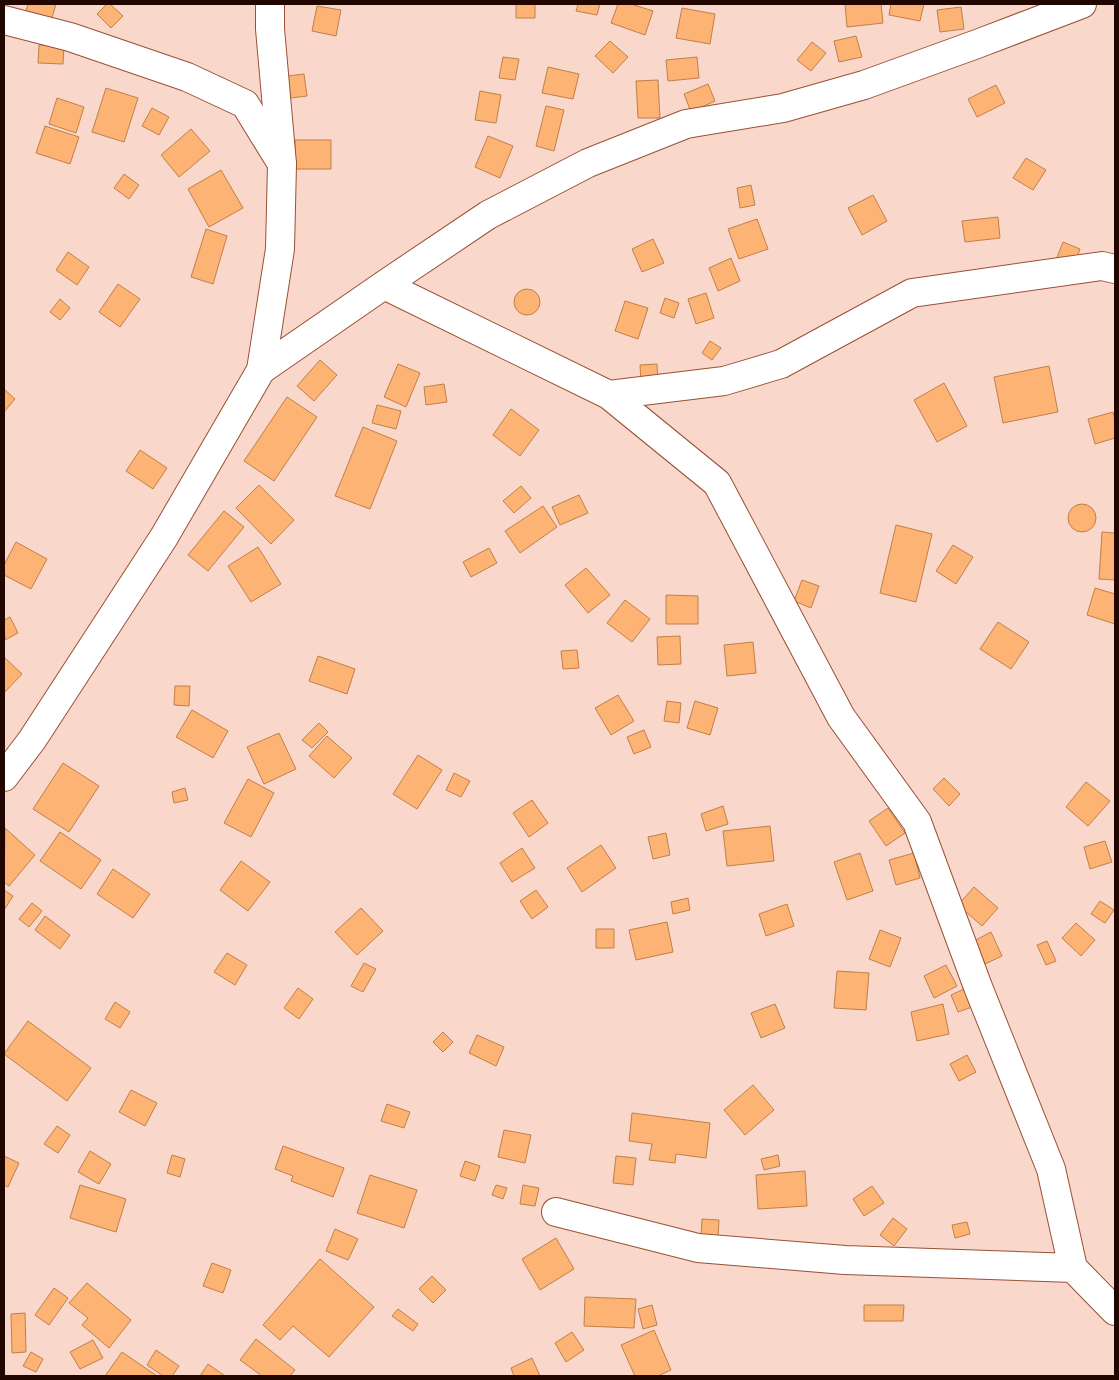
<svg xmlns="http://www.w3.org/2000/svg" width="1119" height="1380" font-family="'Libre Baskerville',serif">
	<rect width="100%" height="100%" fill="#fad7cb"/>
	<path fill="#fdb374" stroke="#bf804a" d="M28,4H56L52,18L26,11Z
		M107,4H110L123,16L111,28L97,14Z
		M516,4H535V18H516Z
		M578,4H600L597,15L576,11Z
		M618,4H631L653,11L645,35L611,23Z
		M845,4H881L883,23L847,27Z
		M891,4H924L920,21L889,15Z
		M317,6L341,10L336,36L312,31Z
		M961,7L964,29L940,32L937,10Z
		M682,8L715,14L710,44L676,38Z
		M856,36L862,57L839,62L834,41Z
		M610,41L628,57L613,73L595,56Z
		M812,42L826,53L811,71L797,60Z
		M39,45L64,46L63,64L38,63Z
		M503,57L519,59L515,80L499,78Z
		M697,57L699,78L668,81L666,60Z
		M548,67L579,74L573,99L542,93Z
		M304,74L307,96L282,99L279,77Z
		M658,80L660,118H638L636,81Z
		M708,84L715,101L691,112L684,94Z
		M996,85L1005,103L977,117L968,99Z
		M106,88L138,98L124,142L92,132Z
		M480,91L501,95L496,123L475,120Z
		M57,98L84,107L76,133L49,124Z
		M546,106L564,110L554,151L536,146Z
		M152,108L169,117L159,135L142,126Z
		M45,126L79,137L70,164L36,153Z
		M191,129L210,151L179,177L161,155Z
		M488,136L513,146L500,178L475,167Z
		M295,140H331V169H295Z
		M1026,158L1046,170L1033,190L1013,178Z
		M221,170L243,208L209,227L188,189Z
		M124,174L139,185L129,199L114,188Z
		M751,185L755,205L740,208L737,188Z
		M873,195L887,221L862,235L848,208Z
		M998,217L1000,238L965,242L962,221Z
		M757,219L768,249L739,259L728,229Z
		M206,229L227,236L213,284L191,277Z
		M653,239L664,263L642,272L632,249Z
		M1063,242L1080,249L1074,266L1056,260Z
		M68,252L89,267L77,285L56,270Z
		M731,258L740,281L718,291L709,268Z
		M118,284L140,299L120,327L99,312Z
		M514 302a13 13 0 1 1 26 0a13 13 0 1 1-26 0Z
		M706,293L714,318L696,324L688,299Z
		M665,298L679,303L674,318L660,313Z
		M60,299L70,308L60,320L50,312Z
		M625,301L648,308L638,339L615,331Z
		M710,341L721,348L712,360L702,353Z
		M320,360L337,375L314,401L297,386Z
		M398,364L420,373L406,407L384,397Z
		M657,364L658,381L641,382L640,365Z
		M1049,366L1058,412L1003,423L994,377Z
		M944,383L967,426L937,442L914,400Z
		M444,384L447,402L426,405L424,387Z
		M4,389L15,399L4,412Z
		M287,397L317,417L274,481L244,461Z
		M377,405L401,411L396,429L372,423Z
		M511,409L539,430L520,456L493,435Z
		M1113,412L1115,420V438L1095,444L1088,419Z
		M363,427L397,441L370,509L335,496Z
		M140,450L167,468L153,489L126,471Z
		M259,485L294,520L271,544L236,508Z
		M521,486L531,498L514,513L503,501Z
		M579,495L588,513L560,525L552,507Z
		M1068 518a14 14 0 1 1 28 0a14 14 0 1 1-28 0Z
		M543,506L557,527L520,553L505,531Z
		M224,511L244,527L208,571L188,555Z
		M896,525L932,534L916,602L880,593Z
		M1102,532L1115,533V580L1099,579Z
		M16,542L47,559L31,589L4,575V565Z
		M953,545L973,557L956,584L936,571Z
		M258,547L281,584L251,602L228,566Z
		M489,548L497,563L471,577L463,562Z
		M586,568L610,595L588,613L565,585Z
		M802,580L819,586L811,608L794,601Z
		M1095,588L1115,594V624L1087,615Z
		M666,595L698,596V624H666Z
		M625,600L650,619L632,642L607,623Z
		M10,617L18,633L5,640L4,620Z
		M998,622L1029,642L1011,669L980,649Z
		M680,636L681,664L658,665L657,637Z
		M753,642L756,673L727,676L724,645Z
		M577,650L579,668L563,669L561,651Z
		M318,656L355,669L347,694L309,681Z
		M4,657L22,674L4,693Z
		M175,686H190L189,706L174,705Z
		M618,695L634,721L611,735L595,708Z
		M667,701L681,703L679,723L664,721Z
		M695,701L718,708L710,735L687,728Z
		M192,710L228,731L213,758L176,737Z
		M319,723L328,732L312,748L302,740Z
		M644,730L651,747L634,754L627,737Z
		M279,733L296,769L264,784L247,747Z
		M327,736L352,758L334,778L309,756Z
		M418,755L442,770L417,809L393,794Z
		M63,763L99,786L69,832L33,809Z
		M454,773L470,781L461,797L446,790Z
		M944,778L960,794L949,806L933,789Z
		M248,779L274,793L251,837L224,823Z
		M1086,782L1110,801L1088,826L1066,807Z
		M185,788L188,800L174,803L172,792Z
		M532,800L548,823L529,837L513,813Z
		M723,806L728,824L706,831L701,814Z
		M888,808L905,833L886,846L869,821Z
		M770,826L774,861L727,866L723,831Z
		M5,828L35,855L9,886L4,882Z
		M60,832L101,860L81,889L40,861Z
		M666,833L670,855L653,859L648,837Z
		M1105,841L1112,862L1090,869L1084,847Z
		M601,845L616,868L582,892L567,868Z
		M522,848L535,868L512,882L500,863Z
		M860,853L873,891L847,900L834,862Z
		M914,853L920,878L896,885L889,860Z
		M241,861L270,882L248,911L220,890Z
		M113,869L150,894L133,918L97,894Z
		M974,887L998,908L982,926L958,905Z
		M4,890L13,896L4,910Z
		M536,890L548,907L532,919L520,901Z
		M688,898L690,910L673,914L671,902Z
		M1100,901L1114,910L1105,923L1091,914Z
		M32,903L42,911L29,927L19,919Z
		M787,904L794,926L766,936L759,914Z
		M361,908L383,931L357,955L335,932Z
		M45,916L70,935L60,949L35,930Z
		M667,922L673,952L636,960L629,930Z
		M1076,923L1095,940L1081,956L1062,938Z
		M596,929H614V948H596Z
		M880,930L901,938L890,967L869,959Z
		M991,932L1002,956L985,964L974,941Z
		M1047,941L1056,961L1046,965L1037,945Z
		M227,953L247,965L235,985L214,972Z
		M364,963L376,969L363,992L351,986Z
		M946,965L957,986L934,998L924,976Z
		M837,971L869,973L866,1010L834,1008Z
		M298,988L313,999L299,1019L284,1008Z
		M964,989L972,1007L958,1012L951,995Z
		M115,1002L130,1012L120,1028L105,1019Z
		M775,1004L785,1028L761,1038L751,1013Z
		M943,1004L949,1034L917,1041L911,1012Z
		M28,1021L91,1068L67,1101L4,1054Z
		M443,1032L453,1042L443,1052L433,1042Z
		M477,1035L504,1047L496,1066L469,1053Z
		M967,1055L976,1072L959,1081L950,1064Z
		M753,1085L774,1110L745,1135L724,1110Z
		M131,1090L157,1103L145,1126L119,1112Z
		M387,1104L410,1112L404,1128L381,1121Z
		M632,1113L710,1123L706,1158L676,1154L675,1163L649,1160L652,1144L629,1141Z
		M57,1126L70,1135L58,1153L44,1144Z
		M504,1130L531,1135L525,1163L498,1157Z
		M283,1146L344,1168L333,1197L291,1181L293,1176L275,1169Z
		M90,1151L111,1164L99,1184L78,1172Z
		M172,1155L185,1159L180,1177L167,1173Z
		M778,1155L780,1166L764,1170L761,1159Z
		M4,1156L19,1163L8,1187L4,1185Z
		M616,1156L636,1158L633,1185L613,1183Z
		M465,1161L480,1166L475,1181L460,1176Z
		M805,1171L807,1206L758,1209L756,1175Z
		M370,1175L417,1190L404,1228L357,1213Z
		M80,1185L126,1199L116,1232L70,1218Z
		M496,1185L507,1188L503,1199L492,1195Z
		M523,1185L539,1188L535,1206L520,1204Z
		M872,1186L884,1203L864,1216L853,1199Z
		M893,1218L907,1229L894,1246L880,1235Z
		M702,1219L719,1220L718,1237L701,1236Z
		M967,1222L970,1234L955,1238L952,1225Z
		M335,1229L358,1239L348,1260L326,1251Z
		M556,1238L574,1269L540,1290L522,1259Z
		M320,1259L374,1307L329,1357L293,1326L280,1340L263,1325Z
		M212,1263L231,1270L223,1293L203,1286Z
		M432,1276L446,1290L433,1303L419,1289Z
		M87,1283L131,1320L109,1348L82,1325L88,1318L69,1303Z
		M54,1288L68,1298L49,1325L35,1315Z
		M585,1297L636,1299L634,1328L584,1326Z
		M652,1305L657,1325L643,1329L638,1309Z
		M864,1305H904L903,1321H864Z
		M398,1309L418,1324L413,1331L392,1316Z
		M25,1313L26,1352L12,1353L11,1314Z
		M654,1330L671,1370L658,1376H635L621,1345Z
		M572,1332L584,1350L566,1362L555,1343Z
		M256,1339L295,1370L290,1376H262L240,1360Z
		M93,1340L103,1358L80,1369L70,1352Z
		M156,1350L179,1366L172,1376H163L147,1365Z
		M31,1352L43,1359L36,1372L23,1366Z
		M122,1352L157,1376H105Z
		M532,1358L540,1376H514L511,1368Z
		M208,1364L225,1376H200Z"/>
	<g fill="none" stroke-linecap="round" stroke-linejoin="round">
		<g stroke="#995035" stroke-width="30">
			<path id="street" d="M4,20L70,37L187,77L245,104L282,164
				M384,285L609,395L717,483L841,717L917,822L978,987L1051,1169L1073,1268L1115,1311
				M261,370L384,285L488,215L588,163L686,124L783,108L864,85L977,44L1082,4
				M609,395L724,381L781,364L912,293L1102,266L1115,269
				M556,1212L698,1248L845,1260L1073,1268"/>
		</g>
		<g stroke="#995035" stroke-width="30">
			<path id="secondary" d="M4,777L32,740L164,537L261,370L280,249L282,164L270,29V4"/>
		</g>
		<use href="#street" stroke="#fff" stroke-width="28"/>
		<use href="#secondary" stroke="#fff" stroke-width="28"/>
	</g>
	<rect width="1119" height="1380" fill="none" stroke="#220600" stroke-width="10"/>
</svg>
